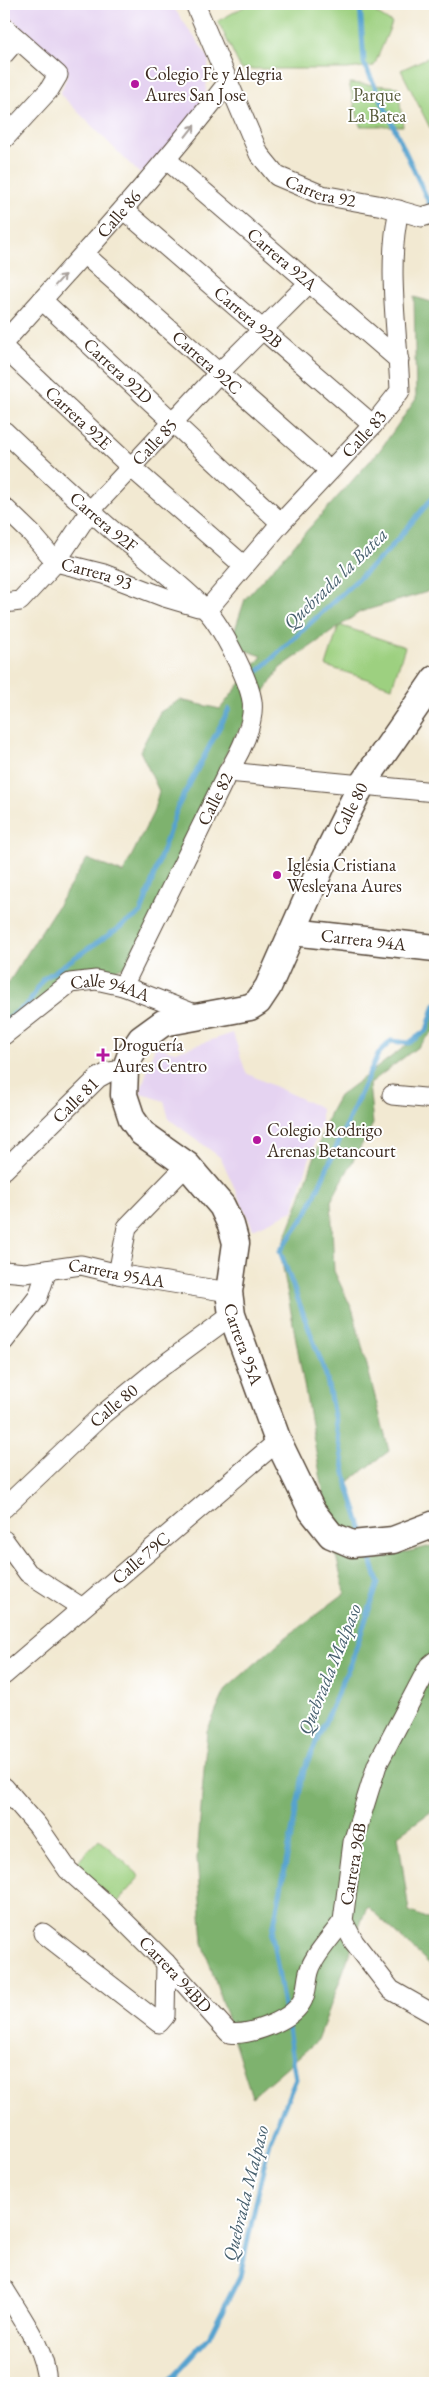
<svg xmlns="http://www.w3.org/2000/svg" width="439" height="2387" font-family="'EB Garamond',serif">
	<rect width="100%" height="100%" fill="#fff"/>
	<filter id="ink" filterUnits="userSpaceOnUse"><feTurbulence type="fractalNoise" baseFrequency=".02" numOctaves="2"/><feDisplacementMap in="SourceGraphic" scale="10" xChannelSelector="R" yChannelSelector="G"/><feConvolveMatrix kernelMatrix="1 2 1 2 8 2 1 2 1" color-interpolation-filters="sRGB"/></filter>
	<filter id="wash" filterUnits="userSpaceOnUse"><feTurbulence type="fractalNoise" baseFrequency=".0096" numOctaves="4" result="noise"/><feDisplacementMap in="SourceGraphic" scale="20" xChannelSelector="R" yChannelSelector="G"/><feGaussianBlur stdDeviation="1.12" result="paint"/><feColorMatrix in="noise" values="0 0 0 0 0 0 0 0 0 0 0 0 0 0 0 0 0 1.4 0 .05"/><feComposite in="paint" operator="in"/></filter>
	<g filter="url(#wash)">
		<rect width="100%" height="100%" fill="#f2e9d2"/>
		<path fill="#e5d3f1" d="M4,4H171L209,58L204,111L169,151L140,174L60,94L68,73L4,11Z
			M233,1033L246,1073L321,1108V1123L293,1211L253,1229L221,1158L169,1119L164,1101L140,1093L155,1046L175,1052Z"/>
		<path fill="#9dd080" stroke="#6c7d4f" d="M249,4H381L376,13L392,23L374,66L347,69H241L218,21Z
			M435,54V126L430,128L401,70Z
			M349,83L398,87L403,126H360Z
			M339,625L405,647L392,687L326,666Z
			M99,1839L140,1876L117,1903L75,1865Z"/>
		<path fill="#7eb26e" stroke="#5c6e46" d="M414,297L435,303V581L427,592L360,612L280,668L232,741L131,965L68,983L4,1037V990L87,859L123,873L153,813L159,791L140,751L160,712L180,700L220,709L262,656L230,645L245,599L380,450L416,399Z
			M435,1006V1030L419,1046L369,1084L373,1124L331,1201L334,1271L353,1311L389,1451L347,1483L371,1561L435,1545V1658L425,1669L435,1717V1809L398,1835L409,1911L435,1922V1969L367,1906L318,2040L252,2097L203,1943L197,1858L207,1731L226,1689L281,1641L345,1593L331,1535L280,1251L295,1213L330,1112L339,1096L427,1030Z"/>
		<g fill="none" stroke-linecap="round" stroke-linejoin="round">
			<path stroke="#56a3cf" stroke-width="5" d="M360,4L364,63L433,211
				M251,678L386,553L435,495
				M4,1021L29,1003L43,979L141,913L178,806L229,709
				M364,1536L347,1483L326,1375L280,1251L307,1213L378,1054L391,1041L409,1043L427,1030L435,1004
				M285,2013L272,1935L304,1770L352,1660L378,1583L368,1549
				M167,2383L209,2337L240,2276L269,2142L296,2079L287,2022"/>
		</g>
	</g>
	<g filter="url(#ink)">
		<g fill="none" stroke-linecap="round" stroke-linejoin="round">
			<g stroke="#564739" stroke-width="21">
				<g id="street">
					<path id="s1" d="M195,4L259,154L277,176L322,195L383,206L422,217L435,213"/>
					<path d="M4,27L58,75L49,90L4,139"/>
					<path d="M4,54L17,39"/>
					<path id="s2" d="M167,160L399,360"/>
					<path id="s3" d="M124,210L373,425"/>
					<path id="s4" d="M84,254L329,470"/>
					<path id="s5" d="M42,300L281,523"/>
					<path id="s6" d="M4,342C81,257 159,172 229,81"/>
					<path id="s7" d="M4,348L132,468L244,566"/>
					<path id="s8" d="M4,431C40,465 76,499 113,531C144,556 179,582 206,610C221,625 249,680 252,701C255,723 240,753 228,772L123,986"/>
					<path id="s9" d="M4,507L32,534L56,562L104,574L164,597L198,607"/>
					<path id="s10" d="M4,603L20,601L56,562L90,511L220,372L309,283"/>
					<path id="s11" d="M207,610L281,523L373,425L400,391C398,334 386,266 399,210"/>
					<path d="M228,772L435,792"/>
					<path id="s12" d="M4,1035L70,983L96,980L123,986L200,1016"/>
					<path d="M392,1095L435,1099"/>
					<path id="s13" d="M4,1170L98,1078L109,1072L125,1070"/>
					<path id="s14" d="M4,1271L25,1273L81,1265L123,1275L229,1292"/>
					<path d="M118,1274L127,1227L187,1165"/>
					<path d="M4,1341L38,1297L47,1270"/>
					<path id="s15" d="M4,1508L103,1414L153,1373L232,1315"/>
					<path d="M4,1540L28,1573L81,1607"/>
					<path d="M435,1661L429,1666L377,1765L353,1842L343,1921L354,1942L391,1990L435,2015"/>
					<path id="s16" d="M4,1675L278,1441"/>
					<path id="s17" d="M4,1787L37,1825L68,1870L113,1910L166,1963L229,2033C249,2036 290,2021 301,2003C308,1993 306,1979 310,1969C315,1954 334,1934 343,1921"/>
					<path d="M43,1933L159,2023L165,2016L166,1963"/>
					<path d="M4,2289C22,2319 45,2348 47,2383"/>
				</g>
			</g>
			<g stroke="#564739" stroke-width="29">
				<g id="secondary">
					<path id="s18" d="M435,679L361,786L326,856L268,987L258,1002L250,1007L163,1023L141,1039L131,1054L125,1070L124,1095L132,1119L142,1133L187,1165L222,1206L231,1225L236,1243L229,1292L232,1315L278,1441L312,1511L331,1535L352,1544L393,1540L435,1524"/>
					<path id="s19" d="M293,932L435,948"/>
				</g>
			</g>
			<use href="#street" stroke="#fff" stroke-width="19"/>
			<use href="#secondary" stroke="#fff" stroke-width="26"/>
		</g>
		<defs><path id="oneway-shaft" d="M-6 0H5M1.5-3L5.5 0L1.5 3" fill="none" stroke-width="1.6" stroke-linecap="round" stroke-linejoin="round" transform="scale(1.25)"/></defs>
		<g stroke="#a79f9a">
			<use href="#oneway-shaft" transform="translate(190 131) rotate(-52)"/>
			<use href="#oneway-shaft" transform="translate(60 280) rotate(-48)"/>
		</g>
	</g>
	<g fill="#b5179e" stroke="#fff" stroke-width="2">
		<circle cx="135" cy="84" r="5"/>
		<circle cx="277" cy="875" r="5"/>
		<path d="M100.5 1047.5h5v5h5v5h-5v5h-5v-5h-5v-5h5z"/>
		<circle cx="257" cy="1140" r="5"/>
	</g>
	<g text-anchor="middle" stroke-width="4" stroke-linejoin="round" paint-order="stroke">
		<g font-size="18" fill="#3b2a1e" stroke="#fff" text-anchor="start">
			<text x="145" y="80">Colegio Fe y Alegria<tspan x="145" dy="21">Aures San Jose</tspan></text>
			<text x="287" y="871">Iglesia Cristiana<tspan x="287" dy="21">Wesleyana Aures</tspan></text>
			<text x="113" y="1051">Droguería<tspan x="113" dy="21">Aures Centro</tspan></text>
			<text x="267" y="1136">Colegio Rodrigo<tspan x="267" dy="21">Arenas Betancourt</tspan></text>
		</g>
		<g font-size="18" fill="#585c3b" stroke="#fff">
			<text x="377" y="101">Parque<tspan x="377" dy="21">La Batea</tspan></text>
		</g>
		<g font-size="18" fill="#3b2a1e" stroke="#fff">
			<text dy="6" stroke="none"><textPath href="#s1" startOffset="238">Carrera 92</textPath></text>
			<text dy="6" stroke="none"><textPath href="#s6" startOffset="172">Calle 86</textPath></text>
			<text dy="6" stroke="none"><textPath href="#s2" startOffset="152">Carrera 92A</textPath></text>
			<text dy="6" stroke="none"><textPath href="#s3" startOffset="164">Carrera 92B</textPath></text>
			<text dy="6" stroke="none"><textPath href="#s4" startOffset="164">Carrera 92C</textPath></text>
			<text dy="6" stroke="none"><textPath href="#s5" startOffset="104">Carrera 92D</textPath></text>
			<text dy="6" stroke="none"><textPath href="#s7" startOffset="102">Carrera 92E</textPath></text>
			<text dy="6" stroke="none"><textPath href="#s11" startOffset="236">Calle 83</textPath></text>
			<text dy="6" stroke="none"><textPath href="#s10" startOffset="225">Calle 85</textPath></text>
			<text dy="6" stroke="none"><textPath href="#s8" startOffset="135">Carrera 92F</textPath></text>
			<text dy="6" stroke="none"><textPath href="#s9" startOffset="118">Carrera 93</textPath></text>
			<text transform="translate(215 799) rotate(-63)" y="6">Calle 82</text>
			<text transform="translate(350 809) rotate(-63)" y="6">Calle 80</text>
			<text dy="6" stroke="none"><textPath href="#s19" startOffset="71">Carrera 94A</textPath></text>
			<text dy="6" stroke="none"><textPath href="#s12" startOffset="125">Calle 94AA</textPath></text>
			<text dy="6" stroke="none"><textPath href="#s13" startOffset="100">Calle 81</textPath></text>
			<text dy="6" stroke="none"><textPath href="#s14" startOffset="114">Carrera 95AA</textPath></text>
			<text dy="6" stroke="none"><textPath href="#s18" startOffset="850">Carrera 95A</textPath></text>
			<text dy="6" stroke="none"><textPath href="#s15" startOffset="150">Calle 80</textPath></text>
			<text dy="6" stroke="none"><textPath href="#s16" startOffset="180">Calle 79C</textPath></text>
			<text transform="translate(353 1864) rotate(-80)" y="6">Carrera 96B</text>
			<text dy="6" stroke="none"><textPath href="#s17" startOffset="255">Carrera 94BD</textPath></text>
		</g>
		<g font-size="19" font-style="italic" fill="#47606e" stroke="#fff">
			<text transform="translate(335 578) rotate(-44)" y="7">Quebrada la Batea</text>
			<text transform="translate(329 1669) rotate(-68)" y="7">Quebrada Malpaso</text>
			<text transform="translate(245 2193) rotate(-76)" y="7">Quebrada Malpaso</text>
		</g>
	</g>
	<rect width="439" height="2387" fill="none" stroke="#fff" stroke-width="20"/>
</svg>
